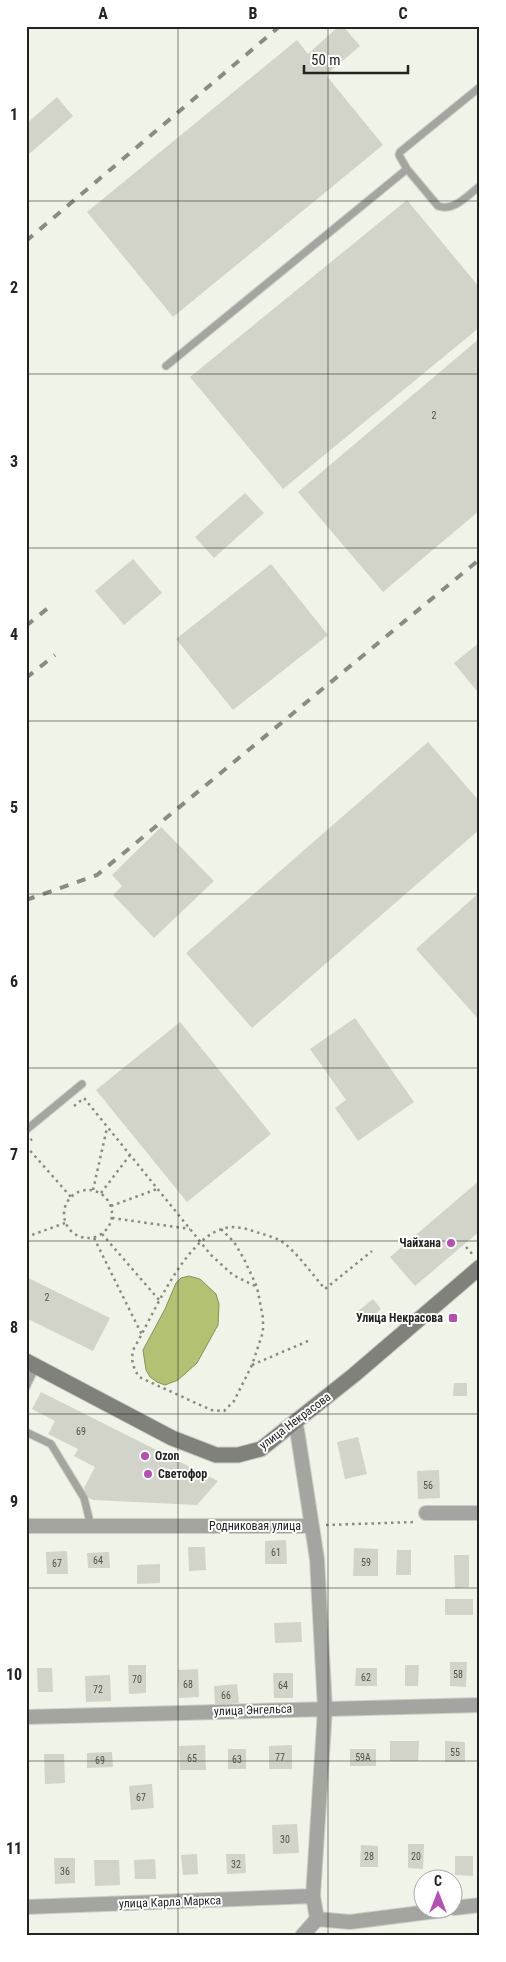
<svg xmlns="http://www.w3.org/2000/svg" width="506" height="1962" font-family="'Roboto Condensed',sans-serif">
	<rect width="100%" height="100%" fill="#f0f3e7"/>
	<path fill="#b2c172" stroke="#879259" d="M189,1276L200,1279L216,1294L219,1304L218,1325L197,1363L178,1380L165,1385L157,1382L150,1377L146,1370L143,1350L165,1309L176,1283L181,1278Z"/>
	<path fill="#d2d4c9" d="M339,26H343L360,46L326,75L383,145L173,317L87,212L297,40L308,54Z
		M57,97L73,116L28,155L26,154V124Z
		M407,200L480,288V327L283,489L190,377Z
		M480,338V510L383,592L298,492Z
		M245,493L264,513L214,558L195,537Z
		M133,559L162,593L124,625L95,591Z
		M271,564L328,635L233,710L176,639Z
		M480,642V695L454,663Z
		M428,742L480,802V829L252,1028L186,953Z
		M161,827L214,881L154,938L113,895L122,886L112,875Z
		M480,892V1021L416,949Z
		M355,1018L414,1102L358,1141L335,1108L346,1100L310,1049Z
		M180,1022L271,1134L187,1202L96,1090Z
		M480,1180V1231L415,1286L390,1257Z
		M26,1277L110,1318L93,1351L26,1318Z
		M373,1299L381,1309L367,1321L358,1311Z
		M454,1383H467V1396H453Z
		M41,1392L218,1481L197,1505L93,1500L86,1496L84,1488L95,1467L74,1456L78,1449L48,1434L55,1421L32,1409Z
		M358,1437L367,1474L345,1479L337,1442Z
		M439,1470L440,1498L418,1499L417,1471Z
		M286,1540L287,1564H265V1541Z
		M188,1547H205L206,1570L189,1571Z
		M354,1548L378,1549V1576H353Z
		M397,1550H411V1575H396Z
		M67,1551L68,1574H47L46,1552Z
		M109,1552L110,1568H88L87,1553Z
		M454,1555H469V1587L455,1588Z
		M160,1564V1583L137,1584V1565Z
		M445,1599H473V1615H445Z
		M301,1622L302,1642L275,1643L274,1623Z
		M450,1662H467L466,1687L450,1686Z
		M128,1665H146V1693L129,1694Z
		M405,1665H419L418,1686H405Z
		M37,1668H52L53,1692H38Z
		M356,1668H377V1686H355Z
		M198,1669L199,1697L179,1698L178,1670Z
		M273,1673H293V1698H274Z
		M110,1675L111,1701L86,1702L85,1676Z
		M237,1684L239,1703L215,1705L214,1686Z
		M390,1741H419L418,1761H390Z
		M445,1741L465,1742V1762H445Z
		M205,1745L206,1770H180L179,1746Z
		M292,1745V1769H269V1746Z
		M228,1749H246V1769H228Z
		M350,1749H376V1766H350Z
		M26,1750H29V1773H26Z
		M112,1752L113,1767L87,1768V1753Z
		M44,1754H64L65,1783L45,1784Z
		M152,1784L154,1808L131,1810L129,1786Z
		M297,1824L299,1853L273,1854L272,1825Z
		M408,1844H424L423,1869L408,1868Z
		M361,1845L378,1846V1867H360Z
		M197,1854L198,1874L183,1875L181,1855Z
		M226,1854H245L246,1873L227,1874Z
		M455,1856H473V1876L455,1875Z
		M54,1858H75V1883L55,1884Z
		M155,1859L156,1879H135L134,1860Z
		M94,1860H119L120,1885L95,1886Z"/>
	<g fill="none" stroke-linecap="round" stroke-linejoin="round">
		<g stroke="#cbcec3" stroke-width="9">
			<path id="lane" d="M480,87L400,152L399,155L407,169L438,206C454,212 468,195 480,186
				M166,366L407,169
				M26,1130L82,1084
				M26,1387L36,1366
				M26,1432L51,1444L84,1498L91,1526"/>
		</g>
		<g stroke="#cbcec3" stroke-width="16">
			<path id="street" d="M295,1422L297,1430L317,1559L325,1709L313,1896L317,1919L302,1936
				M426,1513H480
				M26,1526H312
				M26,1717L480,1705
				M26,1907L313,1896
				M454,1908L480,1905
				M317,1919L350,1922L444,1910"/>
		</g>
		<g stroke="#cbcec3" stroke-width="17">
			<path id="secondary" d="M26,1361L172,1438L216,1455H238L261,1449L354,1375L480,1267"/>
		</g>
		<path stroke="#898b83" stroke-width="2.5" stroke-dasharray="2.5 4" stroke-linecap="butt" d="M74,1106L84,1098L211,1255L233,1275L255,1286
			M26,1145L32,1139
			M26,1146L71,1197
			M64 1214a24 24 0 1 1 48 0a24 24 0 1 1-48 0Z
			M93,1190L107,1128
			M101,1193L130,1155
			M111,1206L157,1189
			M112,1218L190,1229
			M221,1229L234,1242L244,1259L257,1287L263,1318V1332L252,1365L234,1401L224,1411L211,1410L139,1377C133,1367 131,1362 133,1350C153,1316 183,1241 222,1229C234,1225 244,1228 256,1232C265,1235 276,1237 284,1243C299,1255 312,1274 325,1289L372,1251
			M102,1234L160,1301
			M26,1237L65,1223
			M94,1238L142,1335
			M466,1247L474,1256
			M252,1365L308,1341
			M326,1525L415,1522"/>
		<use href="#lane" stroke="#a4a5a1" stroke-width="7"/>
		<use href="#street" stroke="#a4a5a1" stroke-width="14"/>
		<use href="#secondary" stroke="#7f817a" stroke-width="15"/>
		<path stroke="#8a8c84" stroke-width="4" stroke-dasharray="9 9" stroke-linecap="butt" d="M26,241L280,26
			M26,626L48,608
			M26,678L55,655
			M26,900L97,875L480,559"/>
	</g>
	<path fill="none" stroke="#232420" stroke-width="1" stroke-opacity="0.55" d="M178,26V1936M328,26V1936M26,201H480M26,374H480M26,548H480M26,721H480M26,894H480M26,1068H480M26,1241H480M26,1414H480M26,1588H480M26,1761H480"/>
	<g fill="#b54fb4" stroke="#fff" stroke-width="2">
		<circle cx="451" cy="1243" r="5"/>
		<rect x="448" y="1313" width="10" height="10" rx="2.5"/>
		<circle cx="145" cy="1456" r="5"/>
		<circle cx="148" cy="1474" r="5"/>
	</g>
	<g text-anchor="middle" stroke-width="4" stroke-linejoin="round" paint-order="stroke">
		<g font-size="10" fill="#4f504a">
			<text x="434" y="419">2</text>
			<text x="47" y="1301">2</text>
			<text x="81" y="1435">69</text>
			<text x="428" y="1489">56</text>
			<text x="276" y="1556">61</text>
			<text x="98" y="1564">64</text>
			<text x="366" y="1566">59</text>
			<text x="57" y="1567">67</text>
			<text x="458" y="1678">58</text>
			<text x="366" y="1681">62</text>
			<text x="137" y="1683">70</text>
			<text x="188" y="1688">68</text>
			<text x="283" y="1689">64</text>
			<text x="98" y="1693">72</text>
			<text x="226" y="1699">66</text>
			<text x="455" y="1756">55</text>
			<text x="280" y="1761">77</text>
			<text x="363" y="1761">59А</text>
			<text x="192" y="1762">65</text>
			<text x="237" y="1763">63</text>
			<text x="100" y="1764">69</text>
			<text x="141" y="1801">67</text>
			<text x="285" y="1843">30</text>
			<text x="369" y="1860">28</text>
			<text x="416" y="1860">20</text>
			<text x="236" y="1868">32</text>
			<text x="65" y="1875">36</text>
		</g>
		<g font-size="12" font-weight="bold" fill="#232420" stroke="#fff" text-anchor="end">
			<text x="441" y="1247">Чайхана</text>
			<text x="443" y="1322">Улица Некрасова</text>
			<text x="155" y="1460" text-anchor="start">Ozon</text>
			<text x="158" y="1478" text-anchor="start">Светофор</text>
		</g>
		<g font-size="12" fill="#232420" stroke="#fff">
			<text transform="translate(295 1421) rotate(-37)" y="4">улица Некрасова</text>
			<text x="255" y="1530">Родниковая улица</text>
			<text transform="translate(253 1710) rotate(-2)" y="4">улица Энгельса</text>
			<text transform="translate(170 1902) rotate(-2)" y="4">улица Карла Маркса</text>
		</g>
	</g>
	<rect width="506" height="1962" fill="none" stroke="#ffffff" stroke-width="55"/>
	<g transform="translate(438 1894)"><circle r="24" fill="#ffffff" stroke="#a7a7a6"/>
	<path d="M0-4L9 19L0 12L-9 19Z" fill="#b54fb4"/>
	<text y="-8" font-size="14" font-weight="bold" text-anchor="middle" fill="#232420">С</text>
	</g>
	<path d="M304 65v8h104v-8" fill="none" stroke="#232420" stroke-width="2.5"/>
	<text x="311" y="65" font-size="15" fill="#232420" stroke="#ffffff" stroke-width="4" paint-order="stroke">50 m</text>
	<rect x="28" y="28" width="450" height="1906" fill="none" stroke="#232420" stroke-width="2"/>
	<g font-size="16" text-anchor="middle" font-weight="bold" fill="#232420">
		<text x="103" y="19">A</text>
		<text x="253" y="19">B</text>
		<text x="403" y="19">C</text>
		<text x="14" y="120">1</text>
		<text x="14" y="293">2</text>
		<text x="14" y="467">3</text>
		<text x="14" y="640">4</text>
		<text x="14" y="813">5</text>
		<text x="14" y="987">6</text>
		<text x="14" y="1160">7</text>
		<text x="14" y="1333">8</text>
		<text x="14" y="1507">9</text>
		<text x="14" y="1680">10</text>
		<text x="14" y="1854">11</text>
	</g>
</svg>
